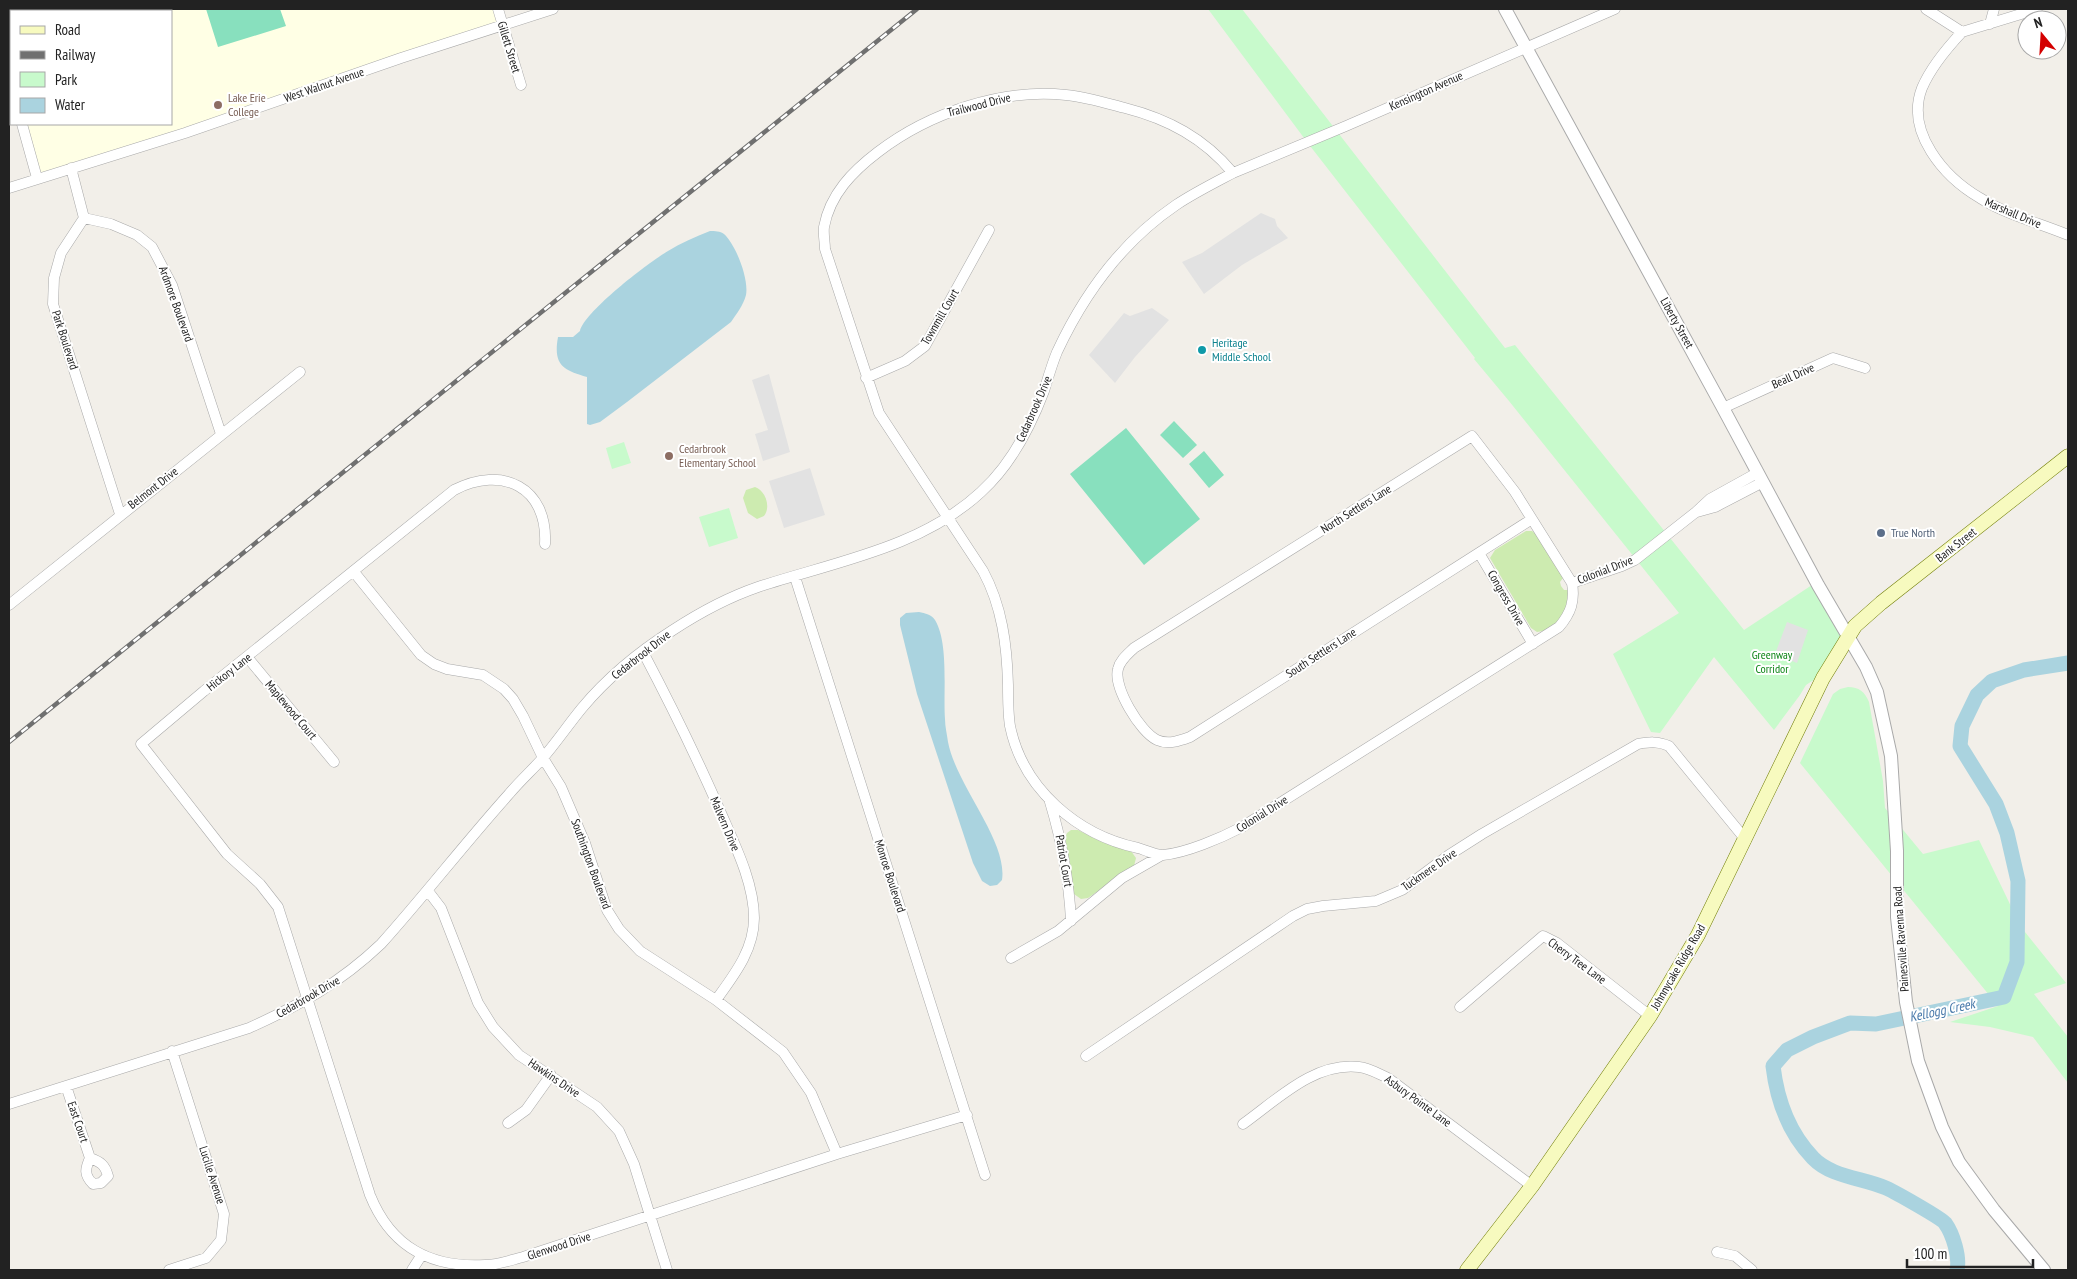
<svg xmlns="http://www.w3.org/2000/svg" width="2077" height="1279" font-family="'PT Sans Narrow',sans-serif">
	<rect width="100%" height="100%" fill="#f2efe9"/>
	<path fill="#ffffe5" d="M9,9H498L503,25L37,178L22,124H171V11H11V86L9,77Z"/>
	<path fill="#cdebb0" d="M755,487C766,491 771,507 764,516L757,519L748,513L743,498L746,490Z
		M1526,531H1532L1536,534L1563,578L1560,582L1561,586L1564,590H1568C1570,609 1557,630 1537,632L1531,628L1490,558L1495,550Z
		M1071,830H1078L1102,842L1131,851L1136,858L1134,866L1088,898L1081,899L1074,894L1065,838L1067,833Z"/>
	<path fill="#c8facc" d="M1208,9H1242L1505,348L1515,345L1744,630L1815,583L1841,634L1835,666L1806,685L1800,695L1774,730L1714,657L1660,733L1651,732L1613,654L1679,613L1509,401L1474,359L1475,358L1307,142Z
		M624,442L631,463L612,469L606,448Z
		M729,508L738,538L709,547L699,517Z
		M1848,687C1859,687 1865,692 1869,702L1883,781L1885,808L1923,854L1979,840L2021,927L2066,983L2034,994L2068,1037V1083L2033,1037L1990,1027L1950,1022L1998,1006L1800,763L1833,694L1840,689Z"/>
	<path fill="#88e0be" d="M206,9H280L286,26L218,47Z
		M1174,421L1197,445L1183,458L1160,435Z
		M1126,428L1200,519L1144,565L1070,474Z
		M1204,451L1224,475L1209,488L1189,464Z"/>
	<path fill="#e2e2e2" d="M1261,213L1275,219L1277,226L1288,238L1242,265L1204,294L1182,262L1202,253Z
		M1152,308L1169,320L1135,357L1115,383L1089,355L1124,313L1130,316Z
		M769,374L790,452L763,461L755,434L768,430L752,380Z
		M810,468L825,515L784,528L769,481Z
		M1787,622L1808,630L1797,663L1775,654Z"/>
	<path fill="#aad3df" d="M710,231C715,231 720,231 724,234C736,245 749,279 746,295C743,306 737,313 731,322L627,402L600,422L590,425L587,424V377C563,370 553,365 558,337H573L580,331C584,312 649,262 668,251C681,243 695,237 710,231Z
		M919,612C925,613 932,615 935,620C949,643 943,693 945,719C945,727 947,734 948,742C956,785 1008,841 1002,880L997,885L990,886L982,881L973,863L917,694L900,625V618L906,613Z"/>
	<g fill="none" stroke-linecap="round" stroke-linejoin="round">
		<path stroke="#aad3df" stroke-width="15" d="M1957,1270C1960,1257 1953,1234 1945,1223C1941,1218 1895,1192 1886,1188C1863,1178 1831,1177 1813,1158C1788,1132 1777,1100 1773,1066L1787,1050L1813,1037L1850,1023L1876,1024L2004,997L2017,962L2018,881L2007,833L1996,804L1960,746L1962,726L1977,695L1992,681L2024,670L2068,663"/>
		<g stroke="#a9a9a9" stroke-width="11">
			<path id="minor" d="M498,9L521,85
				M1926,9L1962,32L2037,9
				M1990,24L1994,9
				M1962,32C1947,48 1931,67 1922,88C1905,132 1944,177 1980,198C2007,215 2039,223 2068,235
				M9,76L11,84
				M22,124L37,178
				M71,168L84,218L61,253L54,278L53,304L120,514
				M9,188L185,133L401,58L553,9
				M84,218L111,224L137,235L152,247L172,285L221,434
				M866,378L905,361L925,346L989,230
				M1723,408L1833,358L1865,368
				M1697,512L1715,507L1761,483
				M1532,519L1190,737C1179,741 1168,745 1157,740C1140,732 1113,687 1118,669C1120,660 1128,654 1134,648L1472,436L1515,492L1572,583C1575,601 1571,613 1559,627L1242,827C1221,838 1186,853 1163,855C1155,855 1145,850 1138,848C1077,835 1023,789 1010,726C1008,713 1008,699 1008,685C1007,645 1002,606 983,571L879,413L825,249C825,242 823,234 824,227C830,194 853,171 878,152C929,113 1002,88 1066,95C1086,97 1106,103 1125,108C1168,119 1204,138 1233,173L1346,126L1615,9
				M545,544C548,487 502,465 454,490L204,691L141,744L227,854L260,884L278,907L370,1195C391,1247 430,1268 485,1265C498,1265 511,1260 523,1257L837,1154L967,1115
				M1479,553L1533,644
				M354,572L421,655L434,664L447,669L483,675L504,689L513,699L523,716L543,758L561,787L585,843L607,910L619,929L640,951L716,1000L783,1052L811,1093L837,1154
				M795,577L985,1175
				M1572,583L1622,566L1635,560L1696,512L1710,499L1757,473
				M9,605L300,372
				M643,652C671,705 697,758 721,813C735,845 754,883 754,918C754,950 734,975 716,1000
				M248,658L334,762
				M1050,802C1062,842 1069,880 1071,921
				M428,891L441,908L478,1003L493,1027L519,1055L597,1107L619,1131L634,1164L667,1270
				M1011,958L1058,931L1122,878L1162,855
				M1460,1007L1543,936L1557,943L1650,1016
				M1086,1056L1293,916L1307,909L1323,906L1376,901L1402,890L1449,855L1482,834L1638,744C1649,742 1658,741 1669,746L1746,840
				M66,1086L90,1158C85,1169 84,1175 93,1184L101,1183L108,1176C105,1165 101,1162 90,1158
				M9,1104L249,1028C300,1005 340,983 381,944C425,895 465,843 509,794C519,782 531,771 542,759C556,743 568,725 582,708C607,678 640,651 673,630C699,613 729,597 758,587C834,562 921,548 981,492C1011,465 1030,428 1044,391C1048,378 1052,364 1057,352C1084,294 1123,241 1176,205C1194,193 1214,183 1233,173
				M508,1123L526,1110L551,1075
				M1243,1124C1278,1099 1314,1062 1359,1067C1369,1068 1379,1074 1388,1078L1532,1186
				M1717,1252L1735,1256L1752,1270
				M169,1270L206,1258L221,1240L224,1214L172,1051
				M412,1270L421,1256"/>
		</g>
		<g stroke="#a9a9a9" stroke-width="14">
			<path id="tertiary" d="M1505,9L1723,408L1818,585L1866,667L1877,692L1891,756L1897,851V917L1906,1002L1918,1061L1942,1127L1959,1162L1994,1210L2044,1270"/>
		</g>
		<g stroke="#707d05" stroke-width="15">
			<path id="secondary" d="M1467,1270L1532,1186L1650,1016L1698,935L1823,678L1855,626L1881,603L2068,456"/>
		</g>
		<use href="#minor" stroke="#fff" stroke-width="10"/>
		<use href="#tertiary" stroke="#fff" stroke-width="12"/>
		<use href="#secondary" stroke="#f7fabf" stroke-width="14"/>
		<g stroke="#707070" stroke-width="4.5">
			<path id="rail" d="M9,742L917,9"/>
		</g>
		<use href="#rail" stroke="#fff" stroke-width="2.5" stroke-dasharray="8" stroke-linecap="butt"/>
	</g>
	<g fill="#8d6e63" stroke="#fff" stroke-width="2">
		<circle cx="218" cy="105" r="5"/>
		<circle cx="669" cy="456" r="5"/>
	</g>
	<circle fill="#0f9aa8" stroke="#fff" stroke-width="2" cx="1202" cy="350" r="5"/>
	<circle fill="#5c6f8a" stroke="#fff" stroke-width="2" cx="1881" cy="533" r="5"/>
	<g text-anchor="middle" stroke-width="4" stroke-linejoin="round" paint-order="stroke">
		<g font-size="12" fill="#222" stroke="#fff">
			<text transform="translate(509 47) rotate(73)" y="4">Gillett Street</text>
			<text transform="translate(324 85) rotate(-19)" y="4">West Walnut Avenue</text>
			<text transform="translate(1426 91) rotate(-24)" y="4">Kensington Avenue</text>
			<text transform="translate(979 105) rotate(-14)" y="4">Trailwood Drive</text>
			<text transform="translate(2013 213) rotate(23)" y="4">Marshall Drive</text>
			<text transform="translate(176 304) rotate(70)" y="4">Ardmore Boulevard</text>
			<text transform="translate(940 317) rotate(-60)" y="4">Townmill Court</text>
			<text transform="translate(1677 323) rotate(61)" y="4">Liberty Street</text>
			<text transform="translate(65 340) rotate(72)" y="4">Park Boulevard</text>
			<text transform="translate(1793 376) rotate(-24)" y="4">Beall Drive</text>
			<text transform="translate(1034 409) rotate(-66)" y="4">Cedarbrook Drive</text>
			<text transform="translate(153 488) rotate(-38)" y="4">Belmont Drive</text>
			<text transform="translate(1356 509) rotate(-32)" y="4">North Settlers Lane</text>
			<text transform="translate(1956 545) rotate(-38)" y="4">Bank Street</text>
			<text transform="translate(1605 570) rotate(-21)" y="4">Colonial Drive</text>
			<text transform="translate(1506 598) rotate(60)" y="4">Congress Drive</text>
			<text transform="translate(1321 653) rotate(-33)" y="4">South Settlers Lane</text>
			<text transform="translate(641 655) rotate(-38)" y="4">Cedarbrook Drive</text>
			<text transform="translate(229 672) rotate(-38)" y="4">Hickory Lane</text>
			<text transform="translate(291 710) rotate(50)" y="4">Maplewood Court</text>
			<text transform="translate(1262 814) rotate(-32)" y="4">Colonial Drive</text>
			<text transform="translate(725 824) rotate(67)" y="4">Malvern Drive</text>
			<text transform="translate(1064 861) rotate(80)" y="4">Patriot Court</text>
			<text transform="translate(591 864) rotate(70)" y="4">Southington Boulevard</text>
			<text transform="translate(1429 870) rotate(-35)" y="4">Tuckmere Drive</text>
			<text transform="translate(890 876) rotate(72)" y="4">Monroe Boulevard</text>
			<text transform="translate(1901 939) rotate(-94)" y="4">Painesville Ravenna Road</text>
			<text transform="translate(1577 961) rotate(36)" y="4">Cherry Tree Lane</text>
			<text transform="translate(1678 967) rotate(-60)" y="4">Johnnycake Ridge Road</text>
			<text transform="translate(308 997) rotate(-30)" y="4">Cedarbrook Drive</text>
			<text transform="translate(554 1078) rotate(34)" y="4">Hawkins Drive</text>
			<text transform="translate(1418 1101) rotate(36)" y="4">Asbury Pointe Lane</text>
			<text transform="translate(78 1122) rotate(71)" y="4">East Court</text>
			<text transform="translate(212 1175) rotate(72)" y="4">Lucille Avenue</text>
			<text transform="translate(559 1246) rotate(-18)" y="4">Glenwood Drive</text>
		</g>
		<g font-size="12" fill="#785e54" stroke="#fff" text-anchor="start">
			<text x="228" y="102">Lake Erie<tspan x="228" dy="14">College</tspan></text>
			<text x="679" y="453">Cedarbrook<tspan x="679" dy="14">Elementary School</tspan></text>
		</g>
		<g font-size="12" fill="#0d838f" stroke="#fff" text-anchor="start">
			<text x="1212" y="347">Heritage<tspan x="1212" dy="14">Middle School</tspan></text>
		</g>
		<g font-size="12" fill="#4e5e75" stroke="#fff" text-anchor="start">
			<text x="1891" y="537">True North</text>
		</g>
		<g font-size="12" fill="#0c8416" stroke="#fff">
			<text x="1772" y="659">Greenway<tspan x="1772" dy="14">Corridor</tspan></text>
		</g>
		<g font-size="14" font-style="italic" fill="#4a7aab" stroke="#fff">
			<text transform="translate(1942 1010) rotate(-12)" y="5">Kellogg Creek</text>
		</g>
	</g>
	<rect width="2077" height="1279" fill="none" stroke="#222222" stroke-width="20"/>
	<rect x="10" y="10" width="162" height="115" fill="#ffffff" stroke="#a7a7a7"/>
	<rect x="20" y="26" width="25" height="8" fill="#f7fabf" stroke="#a7a7a7"/>
	<text x="55" y="35" font-size="15" fill="#222222">Road</text>
	<rect x="20" y="51" width="25" height="8" fill="#707070" stroke="#a7a7a7"/>
	<text x="55" y="60" font-size="15" fill="#222222">Railway</text>
	<rect x="20" y="72" width="25" height="15" fill="#c8facc" stroke="#a7a7a7"/>
	<text x="55" y="85" font-size="15" fill="#222222">Park</text>
	<rect x="20" y="98" width="25" height="15" fill="#aad3df" stroke="#a7a7a7"/>
	<text x="55" y="110" font-size="15" fill="#222222">Water</text>
	<g transform="translate(2042 35) rotate(342)"><circle r="24" fill="#ffffff" stroke="#a7a7a7"/>
	<path d="M0-4L9 19L0 12L-9 19Z" fill="#d40000"/>
	<text y="-8" font-size="14" font-weight="bold" text-anchor="middle" fill="#222222">N</text>
	</g>
	<path d="M1907 1259v8h126v-8" fill="none" stroke="#222222" stroke-width="2.5"/>
	<text x="1914" y="1259" font-size="15" fill="#222222" stroke="#ffffff" stroke-width="4" paint-order="stroke">100 m</text>
</svg>
